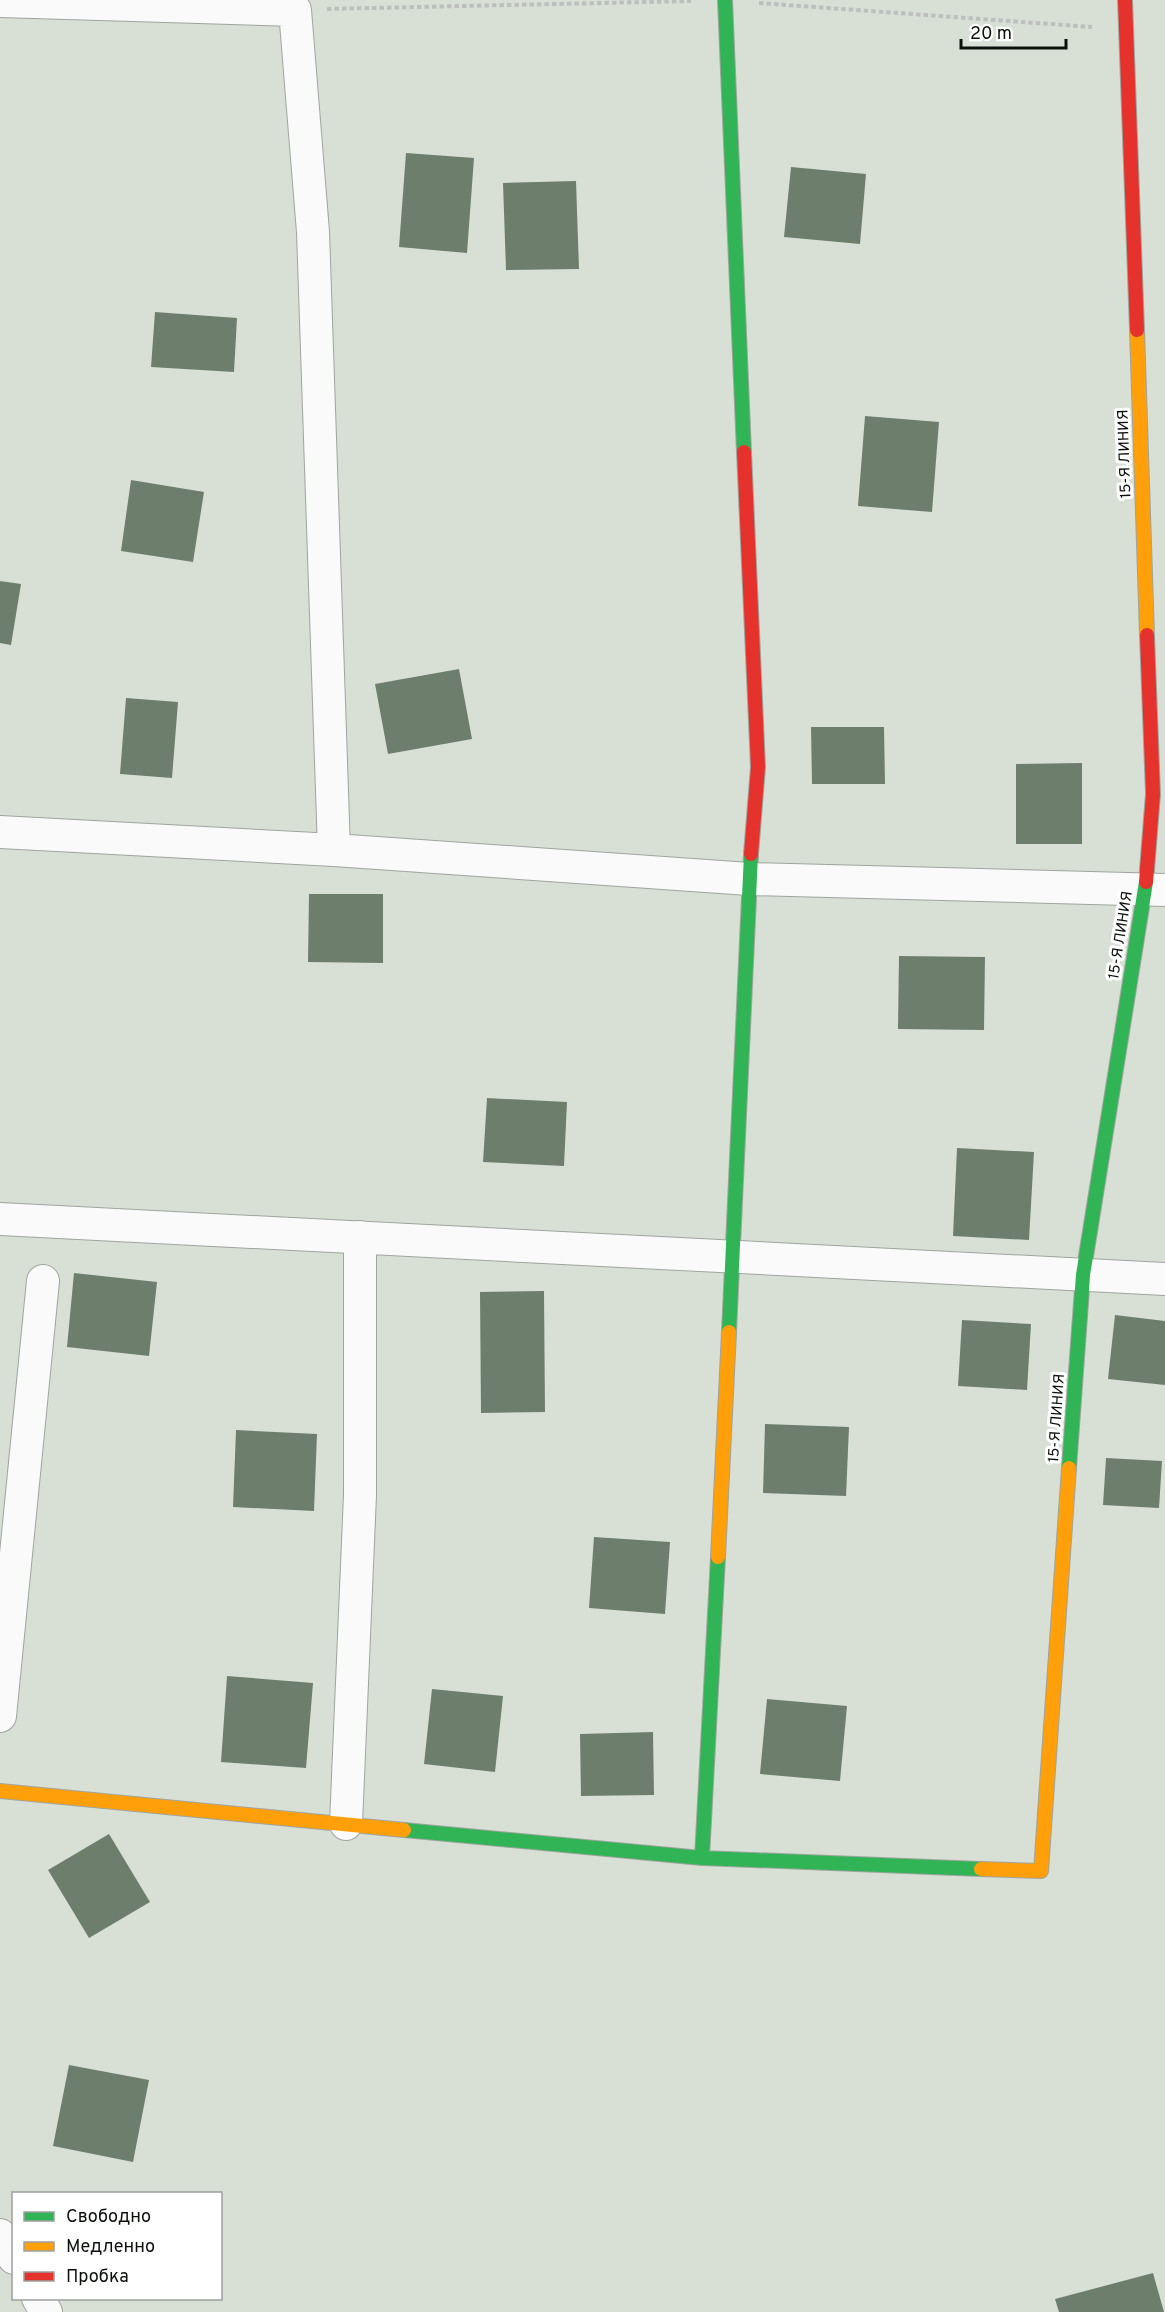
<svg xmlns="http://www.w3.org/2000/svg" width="1165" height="2312" font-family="Overpass,sans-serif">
	<rect width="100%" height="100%" fill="#d8e0d6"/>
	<path fill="#6e7e6c" d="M406,153L474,158L467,253L399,247Z
		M791,167L866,174L860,244L784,237Z
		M576,181L579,269L506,270L503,183Z
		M155,312L237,318L234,372L151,367Z
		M865,416L939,422L932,512L858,506Z
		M131,480L204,492L193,562L121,551Z
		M0,581L21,584L11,645L0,643Z
		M459,669L472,739L388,754L375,684Z
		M126,698L178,702L172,778L120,774Z
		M811,727H884L885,784H812Z
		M1082,763V844H1016V764Z
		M309,894H383V963L308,962Z
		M899,956L985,957L984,1030L898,1029Z
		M487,1098L567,1102L564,1166L483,1162Z
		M957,1148L1034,1152L1029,1240L953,1236Z
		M74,1273L157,1282L149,1356L67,1347Z
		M544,1291L545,1412L481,1413L480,1292Z
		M1115,1315L1165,1321V1385L1108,1379Z
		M962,1320L1031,1324L1027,1390L958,1386Z
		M765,1424L849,1427L846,1496L763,1493Z
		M236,1430L317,1434L314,1511L233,1507Z
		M1106,1458L1162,1461L1159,1508L1103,1505Z
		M594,1537L670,1542L665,1614L589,1608Z
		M227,1676L313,1683L306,1768L221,1762Z
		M432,1689L503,1696L495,1772L424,1764Z
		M767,1699L847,1706L840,1781L760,1774Z
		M653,1732L654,1795L581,1796L580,1734Z
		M109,1834L150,1902L89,1938L48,1870Z
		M69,2065L149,2080L133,2162L53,2146Z
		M1153,2273L1164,2312H1059L1055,2299Z"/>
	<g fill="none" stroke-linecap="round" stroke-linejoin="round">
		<g stroke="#9fa59e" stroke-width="34">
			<path id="street" d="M0,1L295,10L313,232L334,850
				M0,832L334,850L749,879L1165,890
				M0,1219L1165,1279
				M0,1716L43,1281
				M346,1824L360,1495V1237
				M0,2235L14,2258
				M38,2298L46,2312"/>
		</g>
		<g stroke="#9fa59e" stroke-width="16">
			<path id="fast" d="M725,0L744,452
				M729,1332L751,854
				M1069,1468L1083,1275L1146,882
				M404,1830L702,1858L981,1869
				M702,1858L718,1557"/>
		</g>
		<g stroke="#9fa59e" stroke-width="16">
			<path id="slow" d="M1137,330L1147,635
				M718,1557L729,1332
				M0,1791L404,1830
				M981,1869L1041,1871L1069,1468"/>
		</g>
		<g stroke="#9fa59e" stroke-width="16">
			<path id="jam" d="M1125,0L1137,330
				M744,452L758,767L751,854
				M1146,882L1153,794L1147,635"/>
		</g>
		<path stroke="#bdbfbc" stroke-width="4" stroke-dasharray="4.5 3" stroke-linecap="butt" d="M759,3L1092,27
			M327,9L691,1"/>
		<use href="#street" stroke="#f9faf9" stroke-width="32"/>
		<use href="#fast" stroke="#30b455" stroke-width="14"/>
		<use href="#slow" stroke="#ff9f0a" stroke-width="14"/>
		<use href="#jam" stroke="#e5322d" stroke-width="14"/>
	</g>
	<g text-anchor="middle" stroke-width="6" stroke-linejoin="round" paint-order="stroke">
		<g font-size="15" fill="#0b100a" stroke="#fff">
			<text transform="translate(1124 454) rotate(-92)" y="5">15-Я ЛИНИЯ</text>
			<text transform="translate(1120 935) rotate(-81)" y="5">15-Я ЛИНИЯ</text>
			<text transform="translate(1056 1418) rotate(-86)" y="5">15-Я ЛИНИЯ</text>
		</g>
	</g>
	<rect x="12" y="2192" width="210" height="108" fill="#ffffff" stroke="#9d9f9d" stroke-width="1.5"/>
	<rect x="24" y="2212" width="30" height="9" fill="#30b455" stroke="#9d9f9d" stroke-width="1.5"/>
	<text x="66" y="2222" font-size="18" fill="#0b100a">Свободно</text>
	<rect x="24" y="2242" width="30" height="9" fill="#ff9f0a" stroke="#9d9f9d" stroke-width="1.5"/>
	<text x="66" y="2252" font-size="18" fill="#0b100a">Медленно</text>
	<rect x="24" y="2272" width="30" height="9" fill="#e5322d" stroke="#9d9f9d" stroke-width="1.5"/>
	<text x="66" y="2282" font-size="18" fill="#0b100a">Пробка</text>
	<path d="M961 39v9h105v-9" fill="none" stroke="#0b100a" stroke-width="3"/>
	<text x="970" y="39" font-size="18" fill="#0b100a" stroke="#ffffff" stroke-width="4.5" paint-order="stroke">20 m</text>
</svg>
